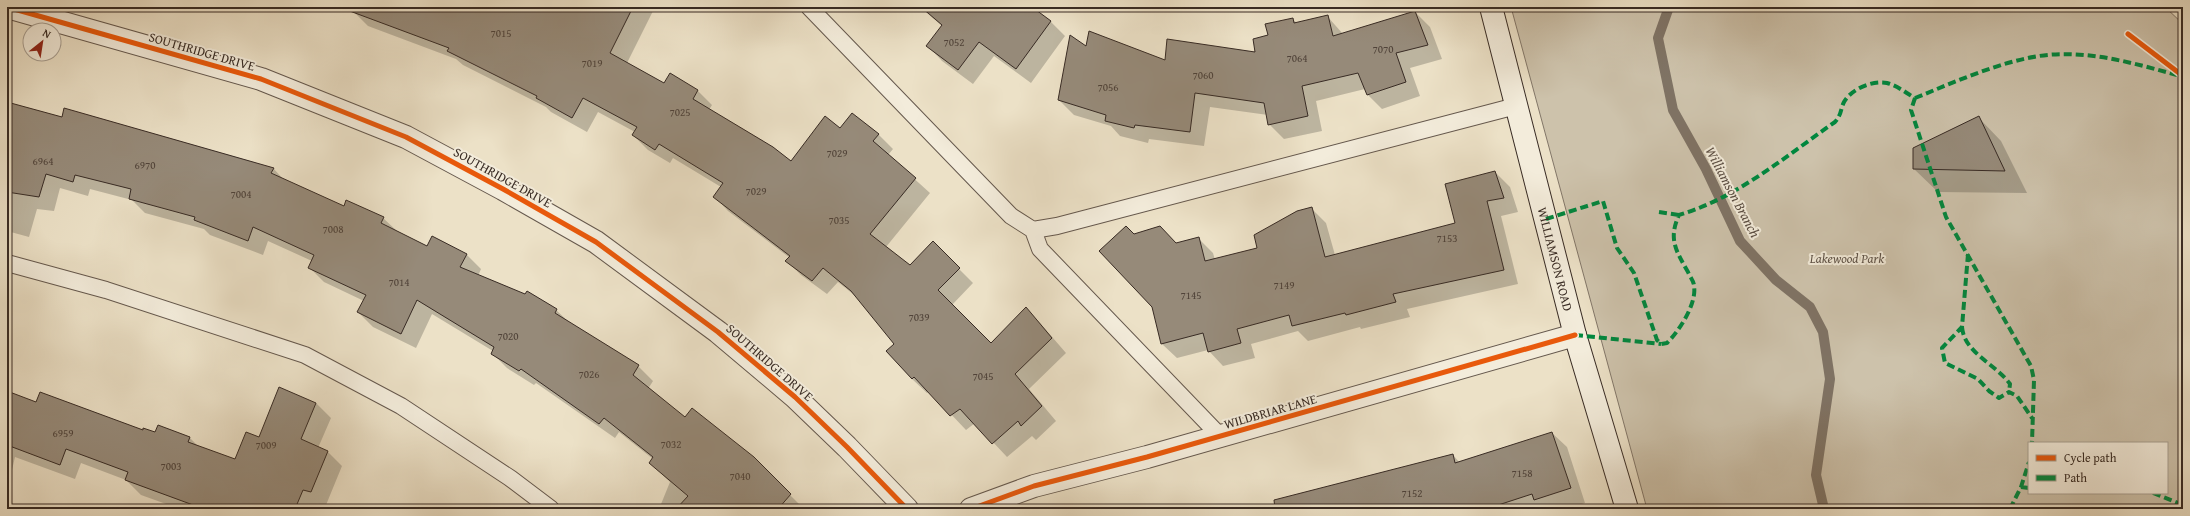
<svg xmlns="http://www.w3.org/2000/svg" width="2190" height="516" font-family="'Gentium Book Plus',serif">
	<rect width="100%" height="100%" fill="#ece1c7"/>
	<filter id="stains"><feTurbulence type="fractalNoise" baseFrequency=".005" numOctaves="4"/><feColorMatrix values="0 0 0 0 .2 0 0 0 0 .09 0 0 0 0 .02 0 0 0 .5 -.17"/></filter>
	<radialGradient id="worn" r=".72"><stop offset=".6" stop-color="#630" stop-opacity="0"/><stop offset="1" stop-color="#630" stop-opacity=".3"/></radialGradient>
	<path fill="#cdc2ab" stroke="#827668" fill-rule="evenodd" d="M1511,7H2165L2183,24V509H1647ZM2029,443H2167V493H2029Z"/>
	<path fill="#0003" d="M291,7H310L308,12Z
		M356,7H652L654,9L627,63L664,84L670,74L698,91L712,105L709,110L791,162L841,130L878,134L893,149L888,155L930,193L886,247L910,266L933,243L973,283L952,305L991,344L1026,309L1040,323L1066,353L1029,389L1056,421L1036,440L1032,436L1007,457L975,423L966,430L929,391L927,393L912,379L887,351L895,344L858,298L838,282L827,294L801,275L787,261L790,258L728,211L714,196L721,187L673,158L670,163L648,150L633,135L635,132L598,112L587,132L551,112L546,107L463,65L456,59L368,26L354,12Z
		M920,7H1031L1051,22L1065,36L1031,83L994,56L973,84L942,61L928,46L942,26Z
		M1415,12L1430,27L1442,59L1410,68L1420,96L1382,109L1368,95L1365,89L1316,101L1322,131L1284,139L1269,124L1268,115L1210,107L1204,146L1149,139L1148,143L1120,136L1111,126L1074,115L1059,100L1087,48L1166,62L1257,53L1269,36L1292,19L1297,23L1327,16L1343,34Z
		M7,103L63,119L273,168L285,181L344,207L383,218L398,232L428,248L466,254L481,269L478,276L556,310L571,324L638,366L653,381L648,389L685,419L753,458L804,509H659L670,482L650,463L653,459L619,432L615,438L536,383L534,385L507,368L492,353L493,351L432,314L416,348L373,327L358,312L364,301L324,282L309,267L312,261L268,241L263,255L210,235L204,229L145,213L132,200L90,189L88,196L60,188L54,211L37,209L29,237L7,231Z
		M1978,117L2001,141L2027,193L1938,192L1914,169V148Z
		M1495,172L1510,187L1518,212L1501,216L1518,284L1407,309L1410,317L1361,329L1360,327L1308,341L1298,331L1251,344L1255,358L1223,366L1208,350L1177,358L1162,344L1134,235L1176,244L1198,238L1213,253L1215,260L1259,249L1311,208L1326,223L1335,255L1456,224Z
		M280,389L316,403L331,418L318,448L327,451L342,466L326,505L332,509H180L141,495L126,480L81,463L75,479L15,457L12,470L7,469V392L36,403L143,431L190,438L200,448L235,461L259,438Z
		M1552,433L1567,447L1585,503L1566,509H1300L1453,455L1460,463Z"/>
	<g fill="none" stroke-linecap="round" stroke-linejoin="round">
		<path stroke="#7f7365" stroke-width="10" d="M1669,7L1658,38L1673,110L1706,169L1740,241L1776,280L1810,307L1823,332L1830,379L1816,475L1824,509"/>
	</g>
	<path fill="#968a79" stroke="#382b24" d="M347,7H633L610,53L664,83L670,73L698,90L693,99L773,147L791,161L825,116L840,128L852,113L879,134L873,141L916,178L870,234L910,265L933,241L960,268L938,290L991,343L1026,307L1052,338L1015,374L1042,406L1021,426L1018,421L992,444L960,409L950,416L914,377L912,379L886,351L894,344L851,291L823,268L812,281L785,261L790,256L713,197L723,183L659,144L655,150L632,135L637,127L583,98L572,118L536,98L537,96L447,51L449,48L347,10Z
		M921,7H1032L1051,21L1016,69L979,42L958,70L926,46L942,25Z
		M1415,11L1428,45L1396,53L1406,82L1367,95L1358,73L1302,86L1308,116L1268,125L1264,103L1195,93L1190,132L1135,125L1134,128L1105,121L1106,115L1058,100L1070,35L1086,46L1089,31L1165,60L1167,39L1255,52L1253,39L1268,35L1265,24L1293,18L1294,23L1328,15L1333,36Z
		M7,102L62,117L64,108L274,168L271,173L344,206L346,200L384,217L381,223L427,246L432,236L467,254L460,267L525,294L527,291L557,309L555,313L639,365L633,375L685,417L692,408L754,457L791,494L778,509H676L688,496L649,463L653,457L604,418L599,424L521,369L519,371L491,354L494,347L417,300L401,334L357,312L366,295L308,268L314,255L253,227L248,241L194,220L195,217L129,199L131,189L75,175L73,182L46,174L39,197L7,192Z
		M1979,116L2005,171L1913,169V148Z
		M1495,171L1504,198L1487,201L1504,270L1393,294L1396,302L1346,315L1345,313L1292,326L1289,315L1237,329L1241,343L1208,352L1203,333L1161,344L1152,307L1099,251L1126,226L1134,234L1160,226L1176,243L1199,237L1205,261L1257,248L1254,235L1297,211L1312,207L1325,257L1455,223L1445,184Z
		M279,387L316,403L301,439L328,451L311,492L303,490L295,509H204L125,480L128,472L66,449L60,465L7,445V391L36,402L40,392L143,430V428L155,432L158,425L190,437L188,442L235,459L246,432L259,437Z
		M1552,432L1571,488L1534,500L1532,494L1486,509H1275L1274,500L1453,454L1455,463Z"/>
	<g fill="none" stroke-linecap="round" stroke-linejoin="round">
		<g stroke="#65584d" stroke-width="18">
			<path id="lane" d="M809,7L1011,216L1033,230L1057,226L1516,106
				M1033,230L1040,249L1220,436
				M7,263L106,290L305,355L401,406L510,478L551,509"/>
		</g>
		<g stroke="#65584d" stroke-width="24">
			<path id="street" d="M7,7L261,79L406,137L503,189L596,242L718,332L795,397L847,447L907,509
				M971,509L1034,486L1147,457L1575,335"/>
		</g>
		<g stroke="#382b24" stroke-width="24">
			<g id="secondary">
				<path id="s1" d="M1491,7L1575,335L1627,509"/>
			</g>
		</g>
		<use href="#lane" stroke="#f3ecdb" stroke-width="16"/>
		<use href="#street" stroke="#f3ecdb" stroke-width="22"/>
		<use href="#secondary" stroke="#f3ecdb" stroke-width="22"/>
		<path stroke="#00873e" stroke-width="4" stroke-dasharray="8 4" stroke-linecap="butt" d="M1915,98L1911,110L1946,217L2031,366L2034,380L2032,443
			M1915,98C1955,82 1996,63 2039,56C2086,49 2133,63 2177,75
			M1659,212L1679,215
			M1546,219L1603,201L1617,248L1634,273L1657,340L1661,344L1667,343C1679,331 1697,304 1694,286C1694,281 1690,277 1688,272C1676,251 1668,239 1679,215C1737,198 1786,156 1835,122C1842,114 1840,110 1844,102C1851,89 1873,80 1887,83C1898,86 1906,93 1915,98
			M1968,254L1962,327L1942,348L1945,363L1978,379L1989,391L1999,398L2009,392L2017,396L2032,418
			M1962,327C1964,353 1996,364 2010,384L2009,392
			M1575,335L1661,344
			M2021,487L2029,488
			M2153,493L2183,505
			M2010,509L2021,487L2029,462"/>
		<g stroke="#f3ecdb" stroke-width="8">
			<path id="cycleway" d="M7,7L261,79L406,137L503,189L596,242L718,332L795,397L847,447L907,509
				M2128,34L2183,76
				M971,509L1034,486L1147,457L1575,335"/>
		</g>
		<use href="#cycleway" stroke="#e8590c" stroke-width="5"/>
	</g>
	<g text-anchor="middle" stroke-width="4" stroke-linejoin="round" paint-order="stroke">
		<g font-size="11" fill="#504339">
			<text x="501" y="37">7015</text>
			<text x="954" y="46">7052</text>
			<text x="1383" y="53">7070</text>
			<text x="1297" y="62">7064</text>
			<text x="592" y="67">7019</text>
			<text x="1203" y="79">7060</text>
			<text x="1108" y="91">7056</text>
			<text x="680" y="116">7025</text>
			<text x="837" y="157">7029</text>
			<text x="43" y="165">6964</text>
			<text x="145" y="169">6970</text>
			<text x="756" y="195">7029</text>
			<text x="241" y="198">7004</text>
			<text x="839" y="224">7035</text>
			<text x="333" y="233">7008</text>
			<text x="1447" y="242">7153</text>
			<text x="399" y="286">7014</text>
			<text x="1284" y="289">7149</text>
			<text x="1191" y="299">7145</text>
			<text x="919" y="321">7039</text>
			<text x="508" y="340">7020</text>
			<text x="589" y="378">7026</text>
			<text x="983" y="380">7045</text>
			<text x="63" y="437">6959</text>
			<text x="671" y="448">7032</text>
			<text x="266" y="449">7009</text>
			<text x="171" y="470">7003</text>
			<text x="1522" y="477">7158</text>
			<text x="740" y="480">7040</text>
			<text x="1412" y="497">7152</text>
		</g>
		<g font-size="13" fill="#382b24" stroke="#f3ecdb">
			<text transform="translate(202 51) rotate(16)" y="5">SOUTHRIDGE DRIVE</text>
			<text transform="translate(503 177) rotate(29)" y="5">SOUTHRIDGE DRIVE</text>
			<text dy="5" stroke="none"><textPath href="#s1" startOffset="260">WILLIAMSON ROAD</textPath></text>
			<text transform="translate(770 362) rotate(41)" y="5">SOUTHRIDGE DRIVE</text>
			<text transform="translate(1270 411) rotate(-16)" y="5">WILDBRIAR LANE</text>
		</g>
		<g font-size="13" font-style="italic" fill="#5d5146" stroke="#f3ecdb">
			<text x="1847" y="263">Lakewood Park</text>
		</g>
		<g font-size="14" font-style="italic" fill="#5c4f44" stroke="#f3ecdb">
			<text transform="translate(1733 192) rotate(62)" y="5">Williamson Branch</text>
		</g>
	</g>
	<rect width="2190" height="516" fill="none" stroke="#ece1c7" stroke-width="24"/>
	<rect x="8" y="8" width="2174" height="500" fill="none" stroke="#382b24" stroke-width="2"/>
	<rect x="12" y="12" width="2166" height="492" fill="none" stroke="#382b24"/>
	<rect x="2028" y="442" width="140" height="52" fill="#f3ecdb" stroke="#a89f92"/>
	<rect x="2036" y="455" width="20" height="6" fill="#e8590c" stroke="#a89f92"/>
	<text x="2064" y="462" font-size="12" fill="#382b24">Cycle path</text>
	<rect x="2036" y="475" width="20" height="6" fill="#00873e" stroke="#a89f92"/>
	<text x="2064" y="482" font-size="12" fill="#382b24">Path</text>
	<g transform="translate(42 42) rotate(30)"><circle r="19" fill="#f3ecdb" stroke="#a89f92"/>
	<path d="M0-3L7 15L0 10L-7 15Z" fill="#8f2418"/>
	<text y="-6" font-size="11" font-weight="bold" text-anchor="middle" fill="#382b24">N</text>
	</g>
	<rect width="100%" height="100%" filter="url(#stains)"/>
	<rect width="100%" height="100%" fill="url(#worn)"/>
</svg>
